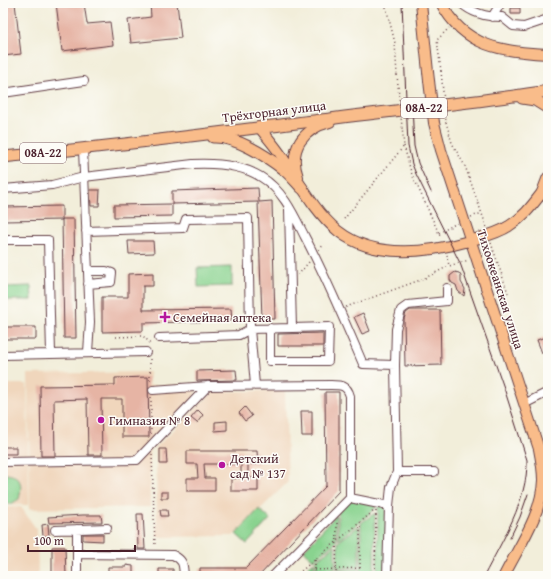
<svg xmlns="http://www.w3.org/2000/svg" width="551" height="579" font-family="'Gentium Book Plus',serif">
	<rect width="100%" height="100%" fill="#fdfcf7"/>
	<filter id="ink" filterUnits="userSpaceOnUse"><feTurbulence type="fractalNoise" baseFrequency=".025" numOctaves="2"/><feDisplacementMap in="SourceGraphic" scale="8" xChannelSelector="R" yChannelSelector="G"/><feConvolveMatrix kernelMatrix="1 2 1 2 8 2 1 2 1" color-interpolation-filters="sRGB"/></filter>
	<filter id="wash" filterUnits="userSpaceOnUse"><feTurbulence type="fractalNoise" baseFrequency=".012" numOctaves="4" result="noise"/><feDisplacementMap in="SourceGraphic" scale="16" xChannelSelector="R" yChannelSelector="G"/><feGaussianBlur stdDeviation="0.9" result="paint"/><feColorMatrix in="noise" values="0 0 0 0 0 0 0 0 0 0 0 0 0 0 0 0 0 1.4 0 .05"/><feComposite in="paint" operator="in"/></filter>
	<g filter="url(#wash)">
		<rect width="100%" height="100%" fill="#f2eeda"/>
		<path fill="#f0d6bc" d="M149,372V385H196L195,399L149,442L150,507L30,509L28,374Z
			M3,384H27L29,505H3Z
			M285,390L288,482L233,536L157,537L156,447L213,392Z
			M3,507H21L37,530L38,576H3Z"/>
		<path fill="#89d38f" stroke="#6a795d" d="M232,267V286L198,287L197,268Z
			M31,286L32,300H3V287Z
			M3,474C21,474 23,483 19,499L11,504H3Z
			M351,499L375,504V509L338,540V512Z
			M378,505L387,507L386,576H377Z
			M259,509L270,519L247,544L236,534Z
			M375,513L374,576H361V523Z
			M336,515V542L313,560L304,550Z
			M359,526V567L337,568L338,542Z
			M335,545V568L316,569V560Z
			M314,562V576H297Z
			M359,569V576H337V570Z
			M335,570L334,576H317V571Z"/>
		<g id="blocks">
			<path fill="#e6b4a4" d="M3,3H15L21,54L3,56Z
				M56,3H84L87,24L110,22L113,45L62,51Z
				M150,3H177L181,38L131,43L128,20L151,17Z
				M511,8H520V14H511Z
				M258,188L259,202L272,201L275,319H262L258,202L172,204V191Z
				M90,190H100L99,206H91Z
				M172,204V216L114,217V205Z
				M62,206V220L3,221V207Z
				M62,219H74L76,338H64Z
				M128,241H153L154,253L129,254Z
				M455,272L459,273L461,276V282L465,289L464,296L458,291L456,285L452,283L450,280V276Z
				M153,273V286H143V310L231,309L232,321L143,323V331L102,332V297H128V274Z
				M410,310H440L441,365L405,366L404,319L406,313Z
				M363,313L370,331L362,334L354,317Z
				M3,327H36V339H3Z
				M323,333V346H278V334Z
				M548,336V351L542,353L537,340Z
				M236,370L237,380L197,381V371Z
				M148,377L149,437H122V399H101L102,455H88L87,399L54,400L55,456H41L40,386L115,385V378Z
				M325,392H339V491L259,576H200V568H246L326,486Z
				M245,407L252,416L245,421L239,413Z
				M198,410L203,415L197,423L191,418Z
				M301,411H312V436H302Z
				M227,421V430L215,431V422Z
				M3,447H16V454H4Z
				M160,449H166L167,464H160Z
				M187,451H257L258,464H248V478H258V491H231V479L241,478V464H204L205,478H215V491H187V478H198L197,464H187Z
				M161,492H168V498H161Z
				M160,510H167L168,516H161Z
				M137,514H143L145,549H138Z
				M83,515H101L102,522L49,523L48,517Z
				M48,524L49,536H43L42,525Z
				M83,534H103V541L83,540Z
				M52,547H65L66,576H52Z
				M126,565L133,566V576H126V573L108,574V567H126Z
				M159,569H173V576H159Z"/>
		</g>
	</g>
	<g filter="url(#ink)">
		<use href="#blocks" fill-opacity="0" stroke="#633e45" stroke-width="1"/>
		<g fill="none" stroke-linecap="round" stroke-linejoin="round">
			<g stroke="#633e45" stroke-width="10">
				<path id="minor" d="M461,3C472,13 487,17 502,17L513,26L524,27L548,19
					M492,17L501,3
					M3,93L84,81
					M83,149L90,322L88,352
					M3,189L52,185L84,177L193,164C215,163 242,165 261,177C283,190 294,215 305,237C327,279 345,322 363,364L395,365
					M86,231L183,228L186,219L248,218L250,329L255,385
					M3,240H48L51,353
					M88,271H106L112,273L111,282L88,284
					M270,328V361H328L329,327L292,328
					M159,338L239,335L250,329L292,328L289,209
					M3,355L146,352
					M153,390L208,386L331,385C341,385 347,385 350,396V498L273,576
					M524,404L548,392
					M3,462L137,460L208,386
					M397,472H434
					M350,498L389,506
					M77,529V554
					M55,530L107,528
					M77,576V554L173,555C184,561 183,564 184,576
					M387,576L389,506L391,487L397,472L395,365L396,329L401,310L408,305L447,301V288"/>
			</g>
			<g stroke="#633e45" stroke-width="12">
				<path id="major" d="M421,3L428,72
					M441,3C464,47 503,52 548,54
					M434,123L441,150L539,449C541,459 543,469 543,480C542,514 519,546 504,576
					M259,127C267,137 276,147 283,158C300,183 314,211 338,231C375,260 427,253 469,241C482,237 497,234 509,226C527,215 535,201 548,185
					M298,177C288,149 303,129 330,122"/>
			</g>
			<g stroke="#633e45" stroke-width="13">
				<path id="highway" d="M522,98L535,100L548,108
					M213,137C235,136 265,155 283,169C290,174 296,182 302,188
					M3,157C109,147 215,133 321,120C396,110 472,103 548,91
					M543,191L548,178"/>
			</g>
			<path stroke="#633e45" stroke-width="1.5" stroke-dasharray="1 3" stroke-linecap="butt" d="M385,3L395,43L397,75
				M441,71L437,40L449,28
				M446,122L452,143L465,166L487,228
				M404,146L411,172L441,238
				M471,217L482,213
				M344,219L404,146L402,127
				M439,233L457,223
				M491,243L508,293
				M319,250L324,244
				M484,254L494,251
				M447,255L449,266
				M298,275L309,262
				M346,307L423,279L449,266L469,260
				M116,337L143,336L149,342L150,345
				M150,359V383
				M151,397V435
				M152,455L155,547
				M315,560V576
				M315,570L360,568
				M295,576L375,510
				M336,576L337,522
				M360,576V524
				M375,576L376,510"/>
			<use href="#minor" stroke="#fff" stroke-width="8"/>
			<use href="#major" stroke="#f9bc8a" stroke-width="10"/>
			<use href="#highway" stroke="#f9bc8a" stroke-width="11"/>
			<path stroke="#4a1f2b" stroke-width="1" d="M402,3L408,146L412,164L416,174L460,263L504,388L527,460C528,500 502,541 484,576
				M412,105L414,146L418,163L431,192
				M510,538L520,517L528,494"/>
			<g stroke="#633e45" stroke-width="12" stroke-linecap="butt">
				<path id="major-bridge" d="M428,72L434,123"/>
			</g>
			<path stroke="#633e45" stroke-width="1.5" stroke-dasharray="1 3" stroke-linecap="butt" d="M441,71L446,122
				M397,75L402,127"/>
			<use href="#major-bridge" stroke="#f9bc8a" stroke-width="10"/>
		</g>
	</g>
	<g fill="#b5179e" stroke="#fdfcf7" stroke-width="1.5">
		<path d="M163 311h4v4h4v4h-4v4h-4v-4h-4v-4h4z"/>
		<circle cx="101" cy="420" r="4"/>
		<circle cx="222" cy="465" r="4"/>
	</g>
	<g text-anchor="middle" stroke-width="3" stroke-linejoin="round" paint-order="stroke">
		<g fill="#fdfcf7" stroke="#806168" stroke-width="1">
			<rect x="401" y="98" width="46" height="20" rx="3"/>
			<rect x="20" y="143" width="46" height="20" rx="3"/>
		</g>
		<g font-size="12" font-weight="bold" fill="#4a1f2b">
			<text x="424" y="112">08А-22</text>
			<text x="43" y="157">08А-22</text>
		</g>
		<g font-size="13" fill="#4a1f2b" stroke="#fdfcf7">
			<text transform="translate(274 111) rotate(-7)" y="5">Трёхгорная улица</text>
			<text transform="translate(501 289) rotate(72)" y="5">Тихоокеанская улица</text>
		</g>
		<g font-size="13" fill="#4a1f2b" stroke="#fdfcf7" text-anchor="start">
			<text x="173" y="322">Семейная аптека</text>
			<text x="109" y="425">Гимназия № 8</text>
			<text x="230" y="463">Детский<tspan x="230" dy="15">сад № 137</tspan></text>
		</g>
	</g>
	<rect width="551" height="579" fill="none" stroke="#fdfcf7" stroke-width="16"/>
	<path d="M28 545v6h107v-6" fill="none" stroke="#4a1f2b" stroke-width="2"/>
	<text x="34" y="545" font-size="12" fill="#4a1f2b" stroke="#fdfcf7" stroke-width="3" paint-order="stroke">100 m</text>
</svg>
